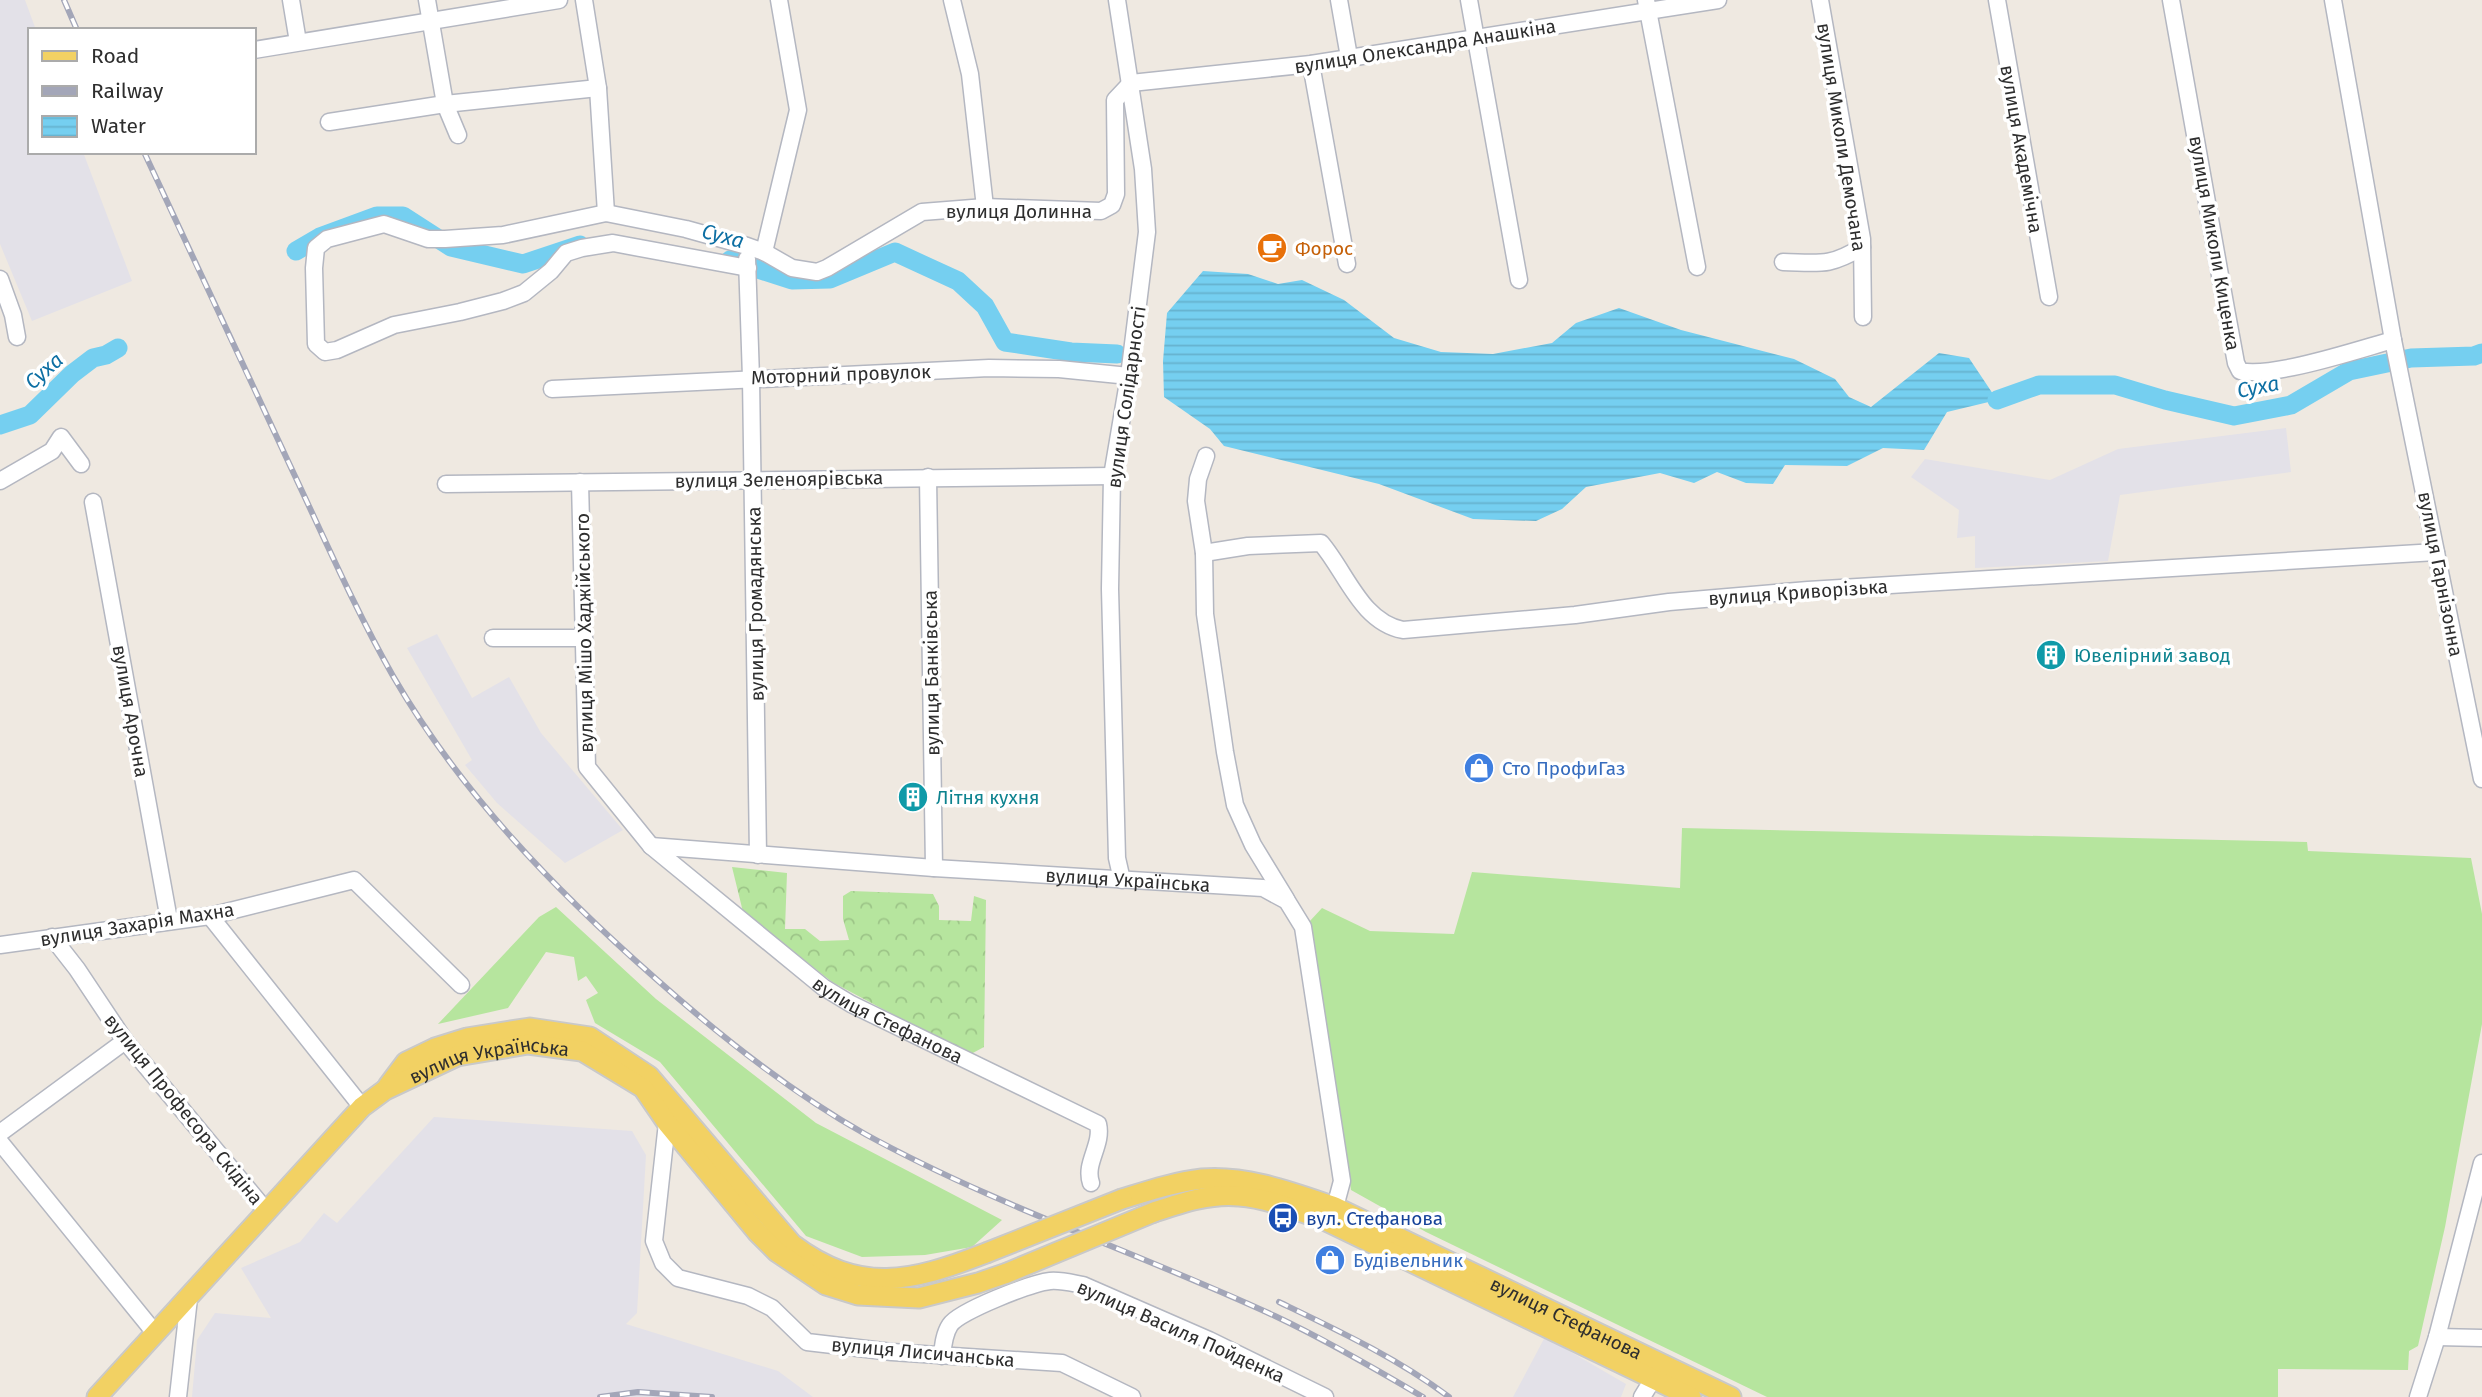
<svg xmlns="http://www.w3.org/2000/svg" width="2482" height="1397" font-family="'Fira Sans',sans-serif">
	<defs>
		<pattern id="forest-crowns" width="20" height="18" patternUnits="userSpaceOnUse" patternTransform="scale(1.75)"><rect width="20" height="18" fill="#b6e59e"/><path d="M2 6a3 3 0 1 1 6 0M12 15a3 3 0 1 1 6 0" fill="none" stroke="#9dc588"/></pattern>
		<pattern id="water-rules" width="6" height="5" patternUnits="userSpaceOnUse" patternTransform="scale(1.75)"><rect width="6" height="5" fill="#75cff0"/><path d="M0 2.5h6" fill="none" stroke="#66b2ce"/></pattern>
	</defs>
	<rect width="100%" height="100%" fill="#efe9e1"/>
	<path fill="#e3e1e8" d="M0,0H25L36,30H30V152H83L132,281L32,321L0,244Z
		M2286,428L2291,472L2120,495L2108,561L1975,568V536L1957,538L1959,510L1911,477L1925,459L2050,480L2118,449Z
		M437,634L472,698L509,677L541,733L623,830L565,863L497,803L465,765L472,760L407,648Z
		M434,1117L632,1131L646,1155L637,1313L626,1324L778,1371L813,1397H192L197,1340L215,1313L271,1318L241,1268L300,1242L324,1213L337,1223Z
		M1545,1337L1626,1384L1621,1397H1513Z"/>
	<path fill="#b6e59e" d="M1682,828L2307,842L2308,851L2471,858L2482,914V1024L2445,1227L2418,1346L2409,1351L2408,1370L2278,1369V1397H1767L1426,1232L1351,1190L1309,922L1322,908L1370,931L1454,934L1472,872L1680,888Z
		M556,907L656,999L816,1123L1002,1220L972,1247L925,1255L862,1257L806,1236L660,1062L595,1023L586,1000L598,993L586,976L578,981L574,957L546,952L508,1008L438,1024L539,917Z"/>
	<path fill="url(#forest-crowns)" d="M732,867L787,873L785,929H805L820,941L849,940L843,919V896L851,891L933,894L939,906V920L971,921L974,896L986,900L984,1047L969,1055L832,982L743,912Z"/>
	<path fill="url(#water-rules)" d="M1203,271L1248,274L1278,284L1302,280L1344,300L1394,338L1441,352L1493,354L1552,343L1576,323L1619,308L1681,330L1794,359L1835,379L1849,397L1871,407L1939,353L1969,358L1997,400L1947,412L1924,450L1883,448L1847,466L1785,465L1773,484L1746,483L1717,472L1694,483L1660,473L1586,487L1562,509L1536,521L1473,519L1379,484L1224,446L1210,429L1164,397L1163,361L1167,313Z"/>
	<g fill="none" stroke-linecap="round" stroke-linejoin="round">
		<path stroke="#75cff0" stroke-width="19" d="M296,251L320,237L377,216H403L451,247L523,264L580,245
			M730,260L792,280L830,279L895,252L958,281L985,306L1005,342L1071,352L1117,354
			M1997,400L2039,385H2115L2165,400L2234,416L2291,405L2349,371L2411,358L2474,356L2482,353
			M0,425L30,415L72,374L93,358L106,355L118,348"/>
		<g stroke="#b4b7c1" stroke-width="19">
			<g id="minor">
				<path d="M291,0L298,42"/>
				<path d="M427,0L445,104L458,135"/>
				<path d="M584,0L598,88L606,213"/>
				<path d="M952,0L970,74L985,207"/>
				<path d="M1117,0L1143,169L1147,232L1129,376L1112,476L1110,589L1117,858L1122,880"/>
				<path d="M1339,0L1349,57"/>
				<path d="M1469,0L1519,280"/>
				<path d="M1646,0L1697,267"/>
				<path d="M1820,0L1862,239L1863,317"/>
				<path d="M1997,0L2049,297"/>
				<path d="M2171,0L2226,309L2236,363L2240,371C2274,378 2357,350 2393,340"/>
				<path d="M2333,0L2393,340L2482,779"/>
				<path d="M254,50L559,0"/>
				<path d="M1311,64L1347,264"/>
				<path d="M329,122L445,104L598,88"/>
				<path d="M764,252L798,110L779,0"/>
				<path d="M747,259L751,378L758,855"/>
				<path d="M1783,262C1820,263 1829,267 1862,247"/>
				<path d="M748,268L613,243L582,248L566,253L551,271L524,293L503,301L460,312L394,325L337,350L325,352L316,344L314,268L316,248L327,239L384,224L428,239H445L503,235L606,213L686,229L747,246L764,252L792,268L817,272L827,268L922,212L985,207L1101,211L1112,205L1116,194L1115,100L1131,83L1311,64L1718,0"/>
				<path d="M0,279L13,315L17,337"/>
				<path d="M552,389L989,368L1059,369L1129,376"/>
				<path d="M1206,456L1198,479L1196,501L1204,553L1205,614L1225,752L1235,805L1253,845L1286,899"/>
				<path d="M928,477L934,868"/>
				<path d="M0,481L52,451L61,437L81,464"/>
				<path id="s1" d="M580,482L587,767L651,846L823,987L851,1004L1098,1124C1103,1145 1084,1163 1091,1183"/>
				<path d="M446,484L1112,476"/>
				<path d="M93,502L169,920"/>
				<path d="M1204,553L1248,546L1321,543C1346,572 1361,622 1403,630L1575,615L1669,602L1808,590L2436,552"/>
				<path d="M493,638H584"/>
				<path id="s2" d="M651,846L934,868L1263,888L1287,901L1303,927L1342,1181L1335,1207"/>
				<path d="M210,916L362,1107"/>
				<path d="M52,937L77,969L125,1041L267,1212"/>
				<path d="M0,945L210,916L354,880L461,985"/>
				<path d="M667,1123L654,1241L663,1263L678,1278L748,1296L772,1308L807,1342L892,1352L1062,1363L1132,1397"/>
				<path d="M0,1133L125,1041"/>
				<path d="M0,1142L155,1333"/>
				<path d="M2437,1337L2482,1338"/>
				<path d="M942,1356C943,1346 944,1334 950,1325C959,1311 1032,1283 1050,1281C1061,1280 1072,1283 1083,1285L1209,1340L1325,1397"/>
				<path d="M178,1397L189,1298"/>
				<path d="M1642,1397L1653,1379"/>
				<path d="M2418,1397L2437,1337L2482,1163"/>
			</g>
		</g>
		<g stroke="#c9c9c9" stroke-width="23">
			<g id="major">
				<path d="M388,1086L406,1062L435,1048L467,1038L530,1028L590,1037L649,1076L792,1244C860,1295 911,1282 986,1253"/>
				<path id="s3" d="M1122,1199C1148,1191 1175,1182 1202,1179C1247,1175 1293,1193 1335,1207L1731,1397"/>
				<path d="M1154,1212C1181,1203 1210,1193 1239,1196C1267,1198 1296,1210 1322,1219L1691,1397"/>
				<path id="s4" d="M97,1397L362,1107L385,1090L457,1056L528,1044L582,1051L643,1088L667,1123L757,1232L777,1252L826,1285L858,1295L919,1298L978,1283L1007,1273"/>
			</g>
		</g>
		<use href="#minor" stroke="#fff" stroke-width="16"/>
		<use href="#major" stroke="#f2d163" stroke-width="19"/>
		<g stroke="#a3a6b8" stroke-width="6">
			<path id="rail" d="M64,0L77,30
				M144,152C194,260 244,367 294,474C326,542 356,611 393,676C460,792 555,890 655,978C720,1036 789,1091 865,1134C996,1206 1139,1253 1275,1316C1326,1340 1374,1368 1423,1397
				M1279,1302C1337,1330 1397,1358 1449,1397
				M600,1397L638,1392L712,1397"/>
		</g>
		<use href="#rail" stroke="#fff" stroke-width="3.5" stroke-dasharray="10" stroke-linecap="butt"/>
		<g stroke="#c9c9c9" stroke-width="23" stroke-linecap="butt">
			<path id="major-bridge" d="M986,1253L1122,1199
				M1007,1273L1154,1212"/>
		</g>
		<use href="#major-bridge" stroke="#f2d163" stroke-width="19"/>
	</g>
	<defs>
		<g id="cafe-disc" transform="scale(1.575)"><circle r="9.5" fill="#e8710a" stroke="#fff"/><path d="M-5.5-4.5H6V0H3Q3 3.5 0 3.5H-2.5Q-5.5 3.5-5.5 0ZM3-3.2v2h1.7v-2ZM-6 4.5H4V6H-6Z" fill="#fff"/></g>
		<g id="building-disc" transform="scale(1.575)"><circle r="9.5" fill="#0f9aa8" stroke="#fff"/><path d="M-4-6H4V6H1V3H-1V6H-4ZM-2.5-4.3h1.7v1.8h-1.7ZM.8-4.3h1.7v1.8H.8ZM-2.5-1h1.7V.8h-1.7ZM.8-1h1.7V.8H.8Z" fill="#fff"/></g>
		<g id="shop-disc" transform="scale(1.575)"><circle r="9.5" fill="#3f7fe0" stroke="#fff"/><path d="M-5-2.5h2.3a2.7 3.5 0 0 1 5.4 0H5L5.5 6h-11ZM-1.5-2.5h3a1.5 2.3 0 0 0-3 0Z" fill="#fff"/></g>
		<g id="bus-disc" transform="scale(1.575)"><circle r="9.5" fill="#1a4fb4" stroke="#fff"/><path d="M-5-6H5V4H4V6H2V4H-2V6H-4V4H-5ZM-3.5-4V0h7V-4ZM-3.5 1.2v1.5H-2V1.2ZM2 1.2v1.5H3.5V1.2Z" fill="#fff"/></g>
	</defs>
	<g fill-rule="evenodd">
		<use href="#cafe-disc" x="1272" y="248"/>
		<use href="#building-disc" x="2051" y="655"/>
		<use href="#shop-disc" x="1479" y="768"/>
		<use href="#building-disc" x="913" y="797"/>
		<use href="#bus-disc" x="1283" y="1218"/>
		<use href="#shop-disc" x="1330" y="1260"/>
	</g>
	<g text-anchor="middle" stroke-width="7" stroke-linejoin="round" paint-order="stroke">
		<g font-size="19" fill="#2e2e2e" stroke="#fff">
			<text transform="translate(1425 46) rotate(-9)" y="7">вулиця Олександра Анашкіна</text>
			<text transform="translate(1842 137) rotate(81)" y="7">вулиця Миколи Демочана</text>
			<text transform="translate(2022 149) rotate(80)" y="7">вулиця Академічна</text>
			<text x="1019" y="218">вулиця Долинна</text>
			<text transform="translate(2215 243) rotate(80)" y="7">вулиця Миколи Киценка</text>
			<text transform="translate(841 374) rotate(-2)" y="7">Моторний провулок</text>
			<text transform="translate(1126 397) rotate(-82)" y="7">вулиця Солідарності</text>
			<text transform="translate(779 479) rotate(-1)" y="7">вулиця Зеленоярівська</text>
			<text transform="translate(2441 574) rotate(79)" y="7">вулиця Гарнізонна</text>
			<text transform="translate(1798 592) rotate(-4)" y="7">вулиця Криворізька</text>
			<text transform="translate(755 604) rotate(-91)" y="7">вулиця Громадянська</text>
			<text transform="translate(584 633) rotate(-91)" y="7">вулиця Мішо Хаджійського</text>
			<text transform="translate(931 673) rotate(-91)" y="7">вулиця Банківська</text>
			<text transform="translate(131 711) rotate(80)" y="7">вулиця Арочна</text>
			<text dy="7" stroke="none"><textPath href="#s2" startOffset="478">вулиця Українська</textPath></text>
			<text transform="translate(137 924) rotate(-9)" y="7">вулиця Захарія Махна</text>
			<text dy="7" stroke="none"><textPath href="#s1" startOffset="682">вулиця Стефанова</textPath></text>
			<text dy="7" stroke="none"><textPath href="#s4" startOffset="532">вулиця Українська</textPath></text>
			<text transform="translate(184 1109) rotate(51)" y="7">вулиця Професора Скідіна</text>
			<text dy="7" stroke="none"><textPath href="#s3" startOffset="476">вулиця Стефанова</textPath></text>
			<text transform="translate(1181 1331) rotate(24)" y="7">вулиця Василя Пойденка</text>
			<text transform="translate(923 1352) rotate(5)" y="7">вулиця Лисичанська</text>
		</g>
		<g font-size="19" fill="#c56008" stroke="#fff" text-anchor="start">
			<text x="1295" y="255">Форос</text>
		</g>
		<g font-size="19" fill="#0d838f" stroke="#fff" text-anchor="start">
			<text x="2074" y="662">Ювелірний завод</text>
			<text x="936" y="804">Літня кухня</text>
		</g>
		<g font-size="19" fill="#366cbe" stroke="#fff" text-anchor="start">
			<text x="1502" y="775">Сто ПрофиГаз</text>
			<text x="1353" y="1267">Будівельник</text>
		</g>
		<g font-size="19" fill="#164399" stroke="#fff" text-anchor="start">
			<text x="1306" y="1225">вул. Стефанова</text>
		</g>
		<g font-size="21" font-style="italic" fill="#0d6fa3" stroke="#fff">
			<text transform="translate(723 236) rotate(15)" y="7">Суха</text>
			<text transform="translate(44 371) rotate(-42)" y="7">Суха</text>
			<text transform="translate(2258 387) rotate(-11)" y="7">Суха</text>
		</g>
	</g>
	<rect x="28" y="28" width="228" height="126" fill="#ffffff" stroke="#ababab" stroke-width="2"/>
	<rect x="42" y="51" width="35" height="10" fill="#f2d163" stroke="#ababab" stroke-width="2"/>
	<text x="91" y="63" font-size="21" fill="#2e2e2e">Road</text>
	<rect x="42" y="86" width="35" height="10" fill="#a3a6b8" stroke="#ababab" stroke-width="2"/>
	<text x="91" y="98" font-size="21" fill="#2e2e2e">Railway</text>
	<rect x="42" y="116" width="35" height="21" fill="url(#water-rules)" stroke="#ababab" stroke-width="2"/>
	<text x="91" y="133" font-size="21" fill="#2e2e2e">Water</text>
</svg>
